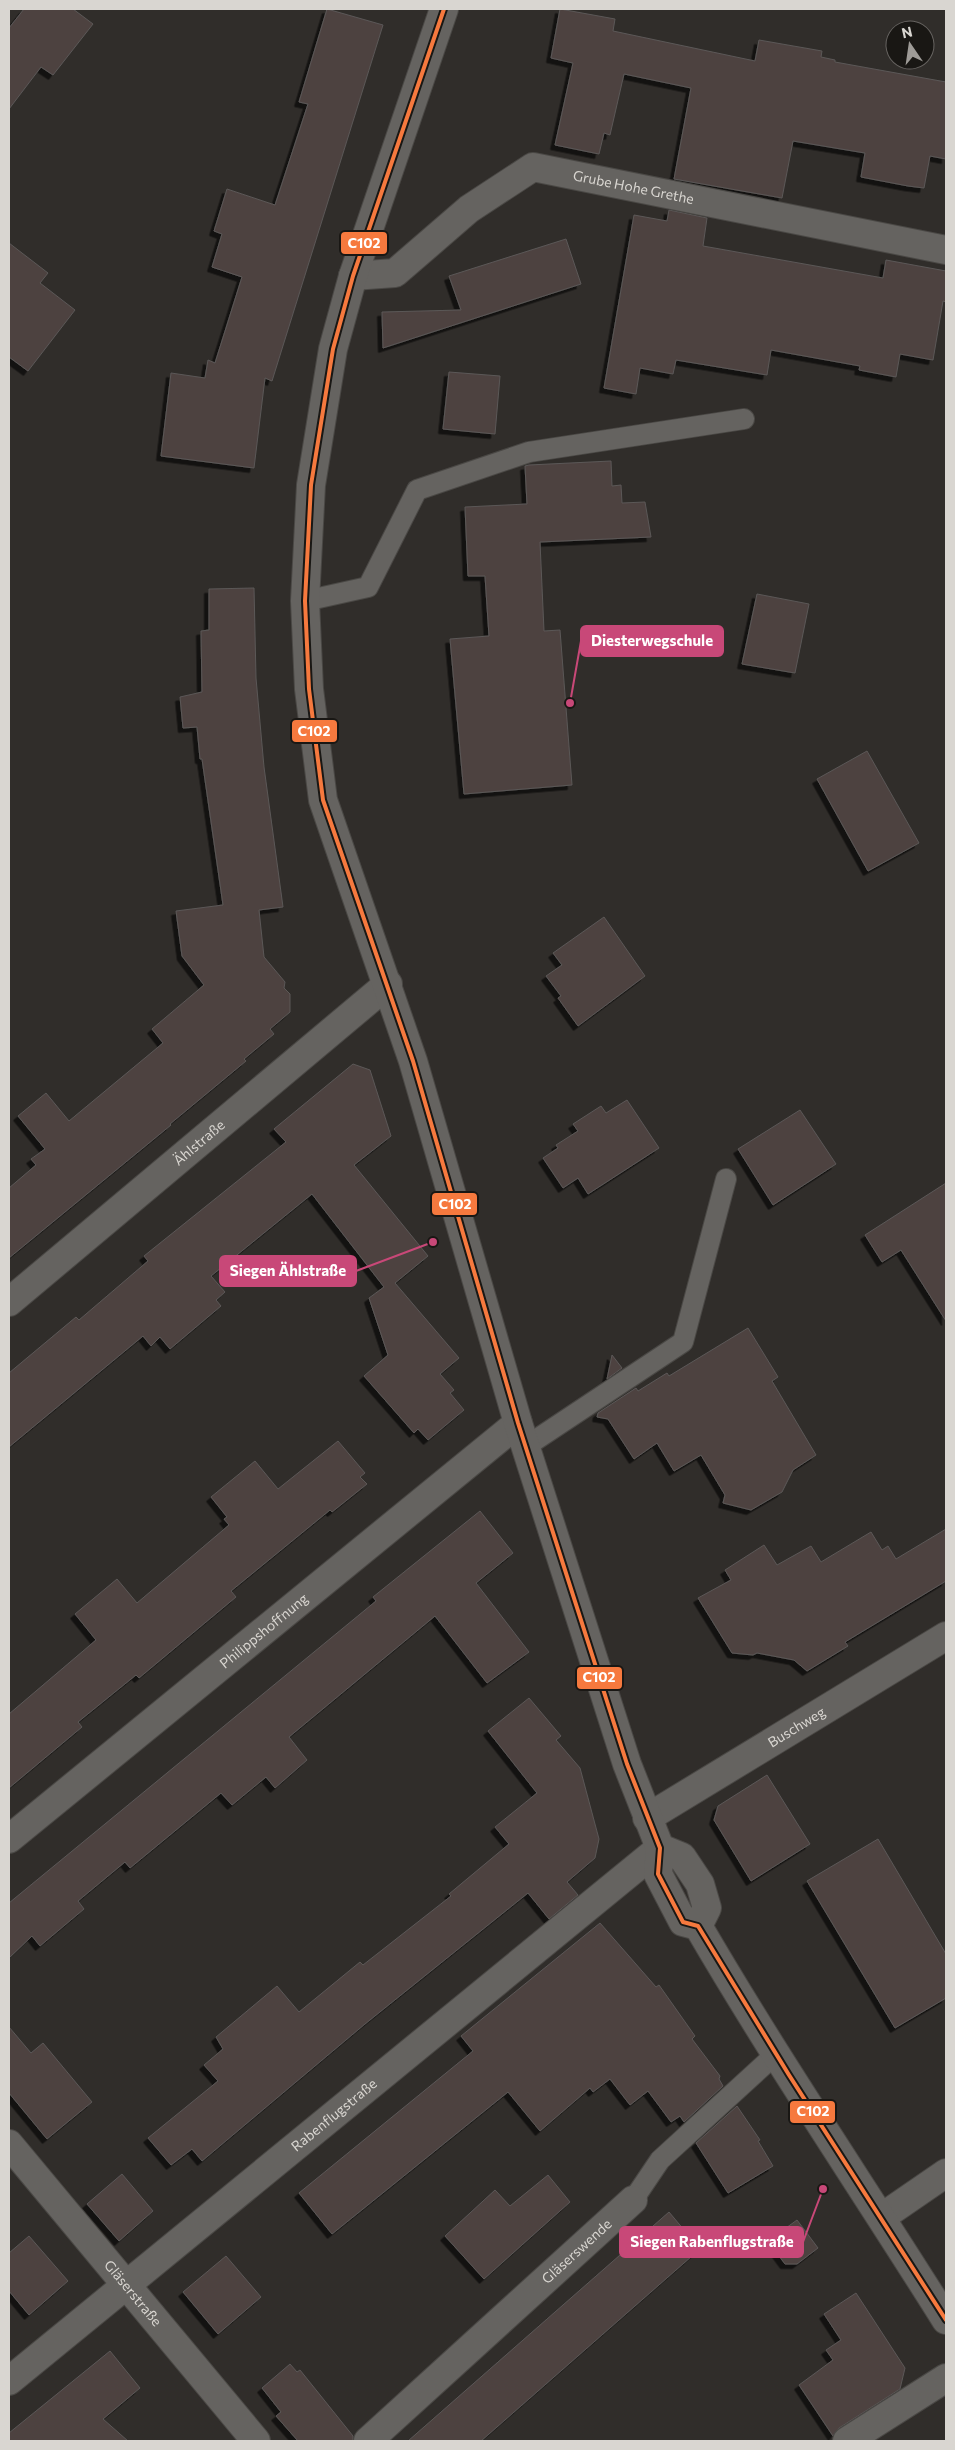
<svg xmlns="http://www.w3.org/2000/svg" width="955" height="2450" font-family="Commissioner,sans-serif">
	<defs>
		<filter id="shadow"><feDropShadow dx="-4.5" dy="4.5" stdDeviation="0" flood-color="#0009"/></filter>
	</defs>
	<rect width="100%" height="100%" fill="#302d2a"/>
	<path fill="#4e4241" stroke="#5b5857" filter="url(#shadow)" d="M24,9H73L93,24L53,75L41,67L9,109V28Z
		M327,9L383,25L272,381L265,378L254,468L161,456L171,373L205,378L208,360L215,363L242,277L212,267L222,234L214,231L227,189L275,205L308,104L299,102Z
		M560,9L615,19L613,31L755,61L759,40L822,51L821,57L835,60V62L946,82V159L930,156L924,188L908,186L861,177L865,153L793,141L782,198L674,179L691,88L624,74L610,135L604,133L599,154L555,145L573,63L551,58Z
		M669,210L707,218L703,246L883,278L886,260L946,271V302L943,301L933,360L900,354L896,377L859,370L860,366L771,350L767,375L676,360L673,374L640,368L636,394L604,388L634,215L667,221Z
		M566,239L581,284L383,348L382,312L461,310L449,276Z
		M9,243L48,273L40,283L75,310L28,371L9,357Z
		M449,372L500,376L495,434L443,429Z
		M611,461L612,486L621,485L622,503L645,502L651,537L540,542L544,631L560,630L572,785L464,794L450,639L489,636L485,576H468L465,507L527,504L525,466L529,465Z
		M254,588L256,678L264,767L283,907L259,910L264,957L285,982L284,988L290,994V1012L270,1029L274,1034L244,1059L246,1061L170,1124L171,1125L9,1258V1188L36,1165L31,1159L45,1149L18,1116L46,1093L69,1121L163,1043L152,1029L204,985L182,956L176,911L223,905L202,759H200L197,727L183,728L180,697L202,692L201,631L209,630V589Z
		M757,594L809,604L795,673L742,664Z
		M867,751L919,843L868,871L817,779Z
		M604,917L645,976L578,1026L558,998L561,996L546,976L562,965L553,953Z
		M353,1064L370,1070L391,1136L354,1165L428,1256L395,1283L459,1358L440,1374L454,1390L450,1393L464,1410L428,1440L418,1429L414,1433L364,1376L388,1355L369,1298L384,1287L312,1194L211,1276L225,1292L216,1300L221,1306L170,1349L160,1337L151,1346L143,1336L9,1447V1373L76,1317L79,1320L148,1261L144,1256L286,1142L274,1129Z
		M627,1100L659,1148L588,1194L578,1178L563,1188L543,1158L558,1148L556,1145L578,1131L573,1124L601,1106L606,1113Z
		M800,1110L836,1164L773,1205L738,1149Z
		M946,1183V1321L901,1250L882,1262L865,1235Z
		M748,1328L778,1377L772,1381L816,1455L793,1470L782,1492L751,1510L723,1503L725,1495L701,1455L674,1471L657,1443L634,1459L608,1419L597,1417L598,1413L636,1388L638,1391L667,1373L669,1376Z
		M612,1355L622,1368L607,1379Z
		M338,1441L365,1473L360,1477L367,1484L332,1512L330,1510L231,1591L236,1597L139,1678L136,1675L78,1722L82,1727L9,1788V1714L96,1640L75,1614L117,1579L137,1603L229,1525L224,1519L227,1517L211,1497L255,1461L278,1489Z
		M480,1511L513,1553L476,1583L529,1652L487,1683L435,1616L289,1737L307,1760L275,1788L266,1777L232,1805L221,1793L130,1868L125,1862L78,1901L84,1909L40,1946L32,1936L9,1958V1903L376,1601L373,1597Z
		M946,1529V1581L845,1642L848,1646L807,1671L794,1660L757,1653L753,1655L732,1653L698,1598L731,1580L725,1570L764,1545L777,1565L811,1546L821,1562L871,1532L882,1550L888,1546L896,1559Z
		M529,1698L561,1736L556,1740L580,1768L599,1839L595,1858L567,1882L578,1895L549,1919L528,1893L365,2024L202,2161L192,2149L171,2165L148,2138L218,2081L204,2065L223,2049L216,2037L277,1986L299,2012L360,1962L363,1965L451,1896L449,1894L509,1844L495,1827L537,1793L488,1731Z
		M767,1775L810,1844L751,1881L714,1820L718,1806Z
		M878,1839L946,1954V1998L895,2028L807,1881Z
		M600,1923L656,1987L659,1985L695,2036L692,2039L720,2076L719,2079L723,2086L684,2122L680,2116L671,2122L648,2091L630,2105L610,2079L593,2092L590,2088L540,2131L508,2092L332,2234L299,2193L473,2051L461,2036Z
		M9,2027L31,2053L43,2043L92,2102L47,2139L9,2093Z
		M737,2106L760,2140L758,2141L773,2166L728,2193L696,2143Z
		M122,2174L153,2211L119,2241L87,2204Z
		M548,2175L570,2202L484,2279L445,2236L495,2190L510,2206Z
		M669,2212L700,2249L481,2441H408Z
		M797,2220L818,2248L797,2264H785L768,2241Z
		M29,2236L68,2281L29,2315L9,2291V2253Z
		M226,2256L261,2297L218,2334L183,2292Z
		M856,2293L905,2368L900,2389L839,2428L833,2436L799,2385L833,2360L826,2350L841,2340L824,2314Z
		M110,2351L140,2388L103,2419L128,2441H9V2433Z
		M290,2364L297,2372L300,2370L353,2436V2441H298L276,2416L281,2412L262,2388Z"/>
	<g fill="none" stroke-linecap="round" stroke-linejoin="round">
		<g stroke="#4a4845" stroke-width="22">
			<path id="service" d="M305,601L368,587L417,490L529,452L744,419
				M525,1447L683,1342L726,1179
				M633,2200L660,2160L777,2053"/>
		</g>
		<g stroke="#4a4845" stroke-width="30">
			<g id="minor">
				<path id="s1" d="M353,276L395,273L469,209L533,167L946,250"/>
				<path id="s2" d="M9,1302L388,984"/>
				<path id="s3" d="M647,1818L946,1636"/>
				<path id="s4" d="M9,1839L518,1423"/>
				<path id="s5" d="M9,2144L256,2441"/>
				<path d="M882,2217L946,2173"/>
				<path id="s6" d="M9,2381L660,1848"/>
				<path id="s7" d="M368,2441L633,2200"/>
				<path d="M847,2441L946,2378"/>
			</g>
		</g>
		<g stroke="#4a4845" stroke-width="30">
			<path id="tertiary" d="M444,9L353,276L333,349L311,485L305,601L309,689L323,800L413,1061L518,1423L627,1764L660,1848L658,1874L683,1922L698,1926C776,2060 864,2189 946,2320
				M660,1848L682,1857L700,1884L707,1908L698,1926"/>
		</g>
		<use href="#service" stroke="#656360" stroke-width="20"/>
		<use href="#minor" stroke="#656360" stroke-width="28"/>
		<use href="#tertiary" stroke="#656360" stroke-width="28"/>
		<g stroke="#191714" stroke-width="8">
			<path id="bus-1" d="M444,9L353,276L333,349L311,485L305,601L309,689L323,800L413,1061L518,1423L627,1764L660,1848L658,1874L683,1922L698,1926L789,2075L946,2320"/>
		</g>
		<use href="#bus-1" stroke="#f6793e" stroke-width="4"/>
	</g>
	<g text-anchor="middle" stroke-width="4.5" stroke-linejoin="round" paint-order="stroke">
		<g font-size="14" fill="#d9d6d1" stroke="#191714">
			<text dy="5" stroke="none"><textPath href="#s1" startOffset="319">Grube Hohe Grethe</textPath></text>
			<text dy="5" stroke="none"><textPath href="#s2" startOffset="248">Ählstraße</textPath></text>
			<text dy="5" stroke="none"><textPath href="#s4" startOffset="329">Philippshoffnung</textPath></text>
			<text dy="5" stroke="none"><textPath href="#s3" startOffset="175">Buschweg</textPath></text>
			<text dy="5" stroke="none"><textPath href="#s6" startOffset="420">Rabenflugstraße</textPath></text>
			<text dy="5" stroke="none"><textPath href="#s7" startOffset="282">Gläserswende</textPath></text>
			<text dy="5" stroke="none"><textPath href="#s5" startOffset="194">Gläserstraße</textPath></text>
		</g>
	</g>
	<path fill="none" stroke="#c84878" stroke-width="2" d="M570 703L581 641M433 1242L356 1271M823 2189L803 2242"/>
	<g fill="#c84878" stroke="#191714" stroke-width="2">
		<circle cx="570" cy="703" r="5"/>
		<circle cx="433" cy="1242" r="5"/>
		<circle cx="823" cy="2189" r="5"/>
	</g>
	<g fill="#c84878" stroke="#c84878" stroke-width="2">
		<rect x="581" y="626" width="142" height="30" rx="5"/>
		<rect x="220" y="1256" width="136" height="30" rx="5"/>
		<rect x="620" y="2227" width="183" height="30" rx="5"/>
	</g>
	<g font-size="15" text-anchor="middle" font-weight="bold" fill="#fff">
		<text x="652" y="646">Diesterwegschule</text>
		<text x="288" y="1276">Siegen Ählstraße</text>
		<text x="712" y="2247">Siegen Rabenflugstraße</text>
	</g>
	<g stroke="#191714" stroke-width="2">
		<rect x="340" y="231" width="48" height="24" rx="5" fill="#f6793e"/>
		<rect x="291" y="719" width="47" height="24" rx="5" fill="#f6793e"/>
		<rect x="431" y="1192" width="47" height="24" rx="5" fill="#f6793e"/>
		<rect x="576" y="1666" width="47" height="24" rx="5" fill="#f6793e"/>
		<rect x="789" y="2100" width="47" height="24" rx="5" fill="#f6793e"/>
	</g>
	<g font-size="14" text-anchor="middle" font-weight="bold" fill="#fff">
		<text x="364" y="248">C102</text>
		<text x="314" y="736">C102</text>
		<text x="455" y="1209">C102</text>
		<text x="599" y="1682">C102</text>
		<text x="813" y="2116">C102</text>
	</g>
	<rect width="955" height="2450" fill="none" stroke="#d9d6d1" stroke-width="20"/>
	<g transform="translate(910 45) rotate(347)"><circle r="24" fill="#191714" stroke="#666360"/>
	<path d="M0-4L9 19L0 12L-9 19Z" fill="#9e9b97"/>
	<text y="-8" font-size="14" font-weight="bold" text-anchor="middle" fill="#d9d6d1">N</text>
	</g>
</svg>
